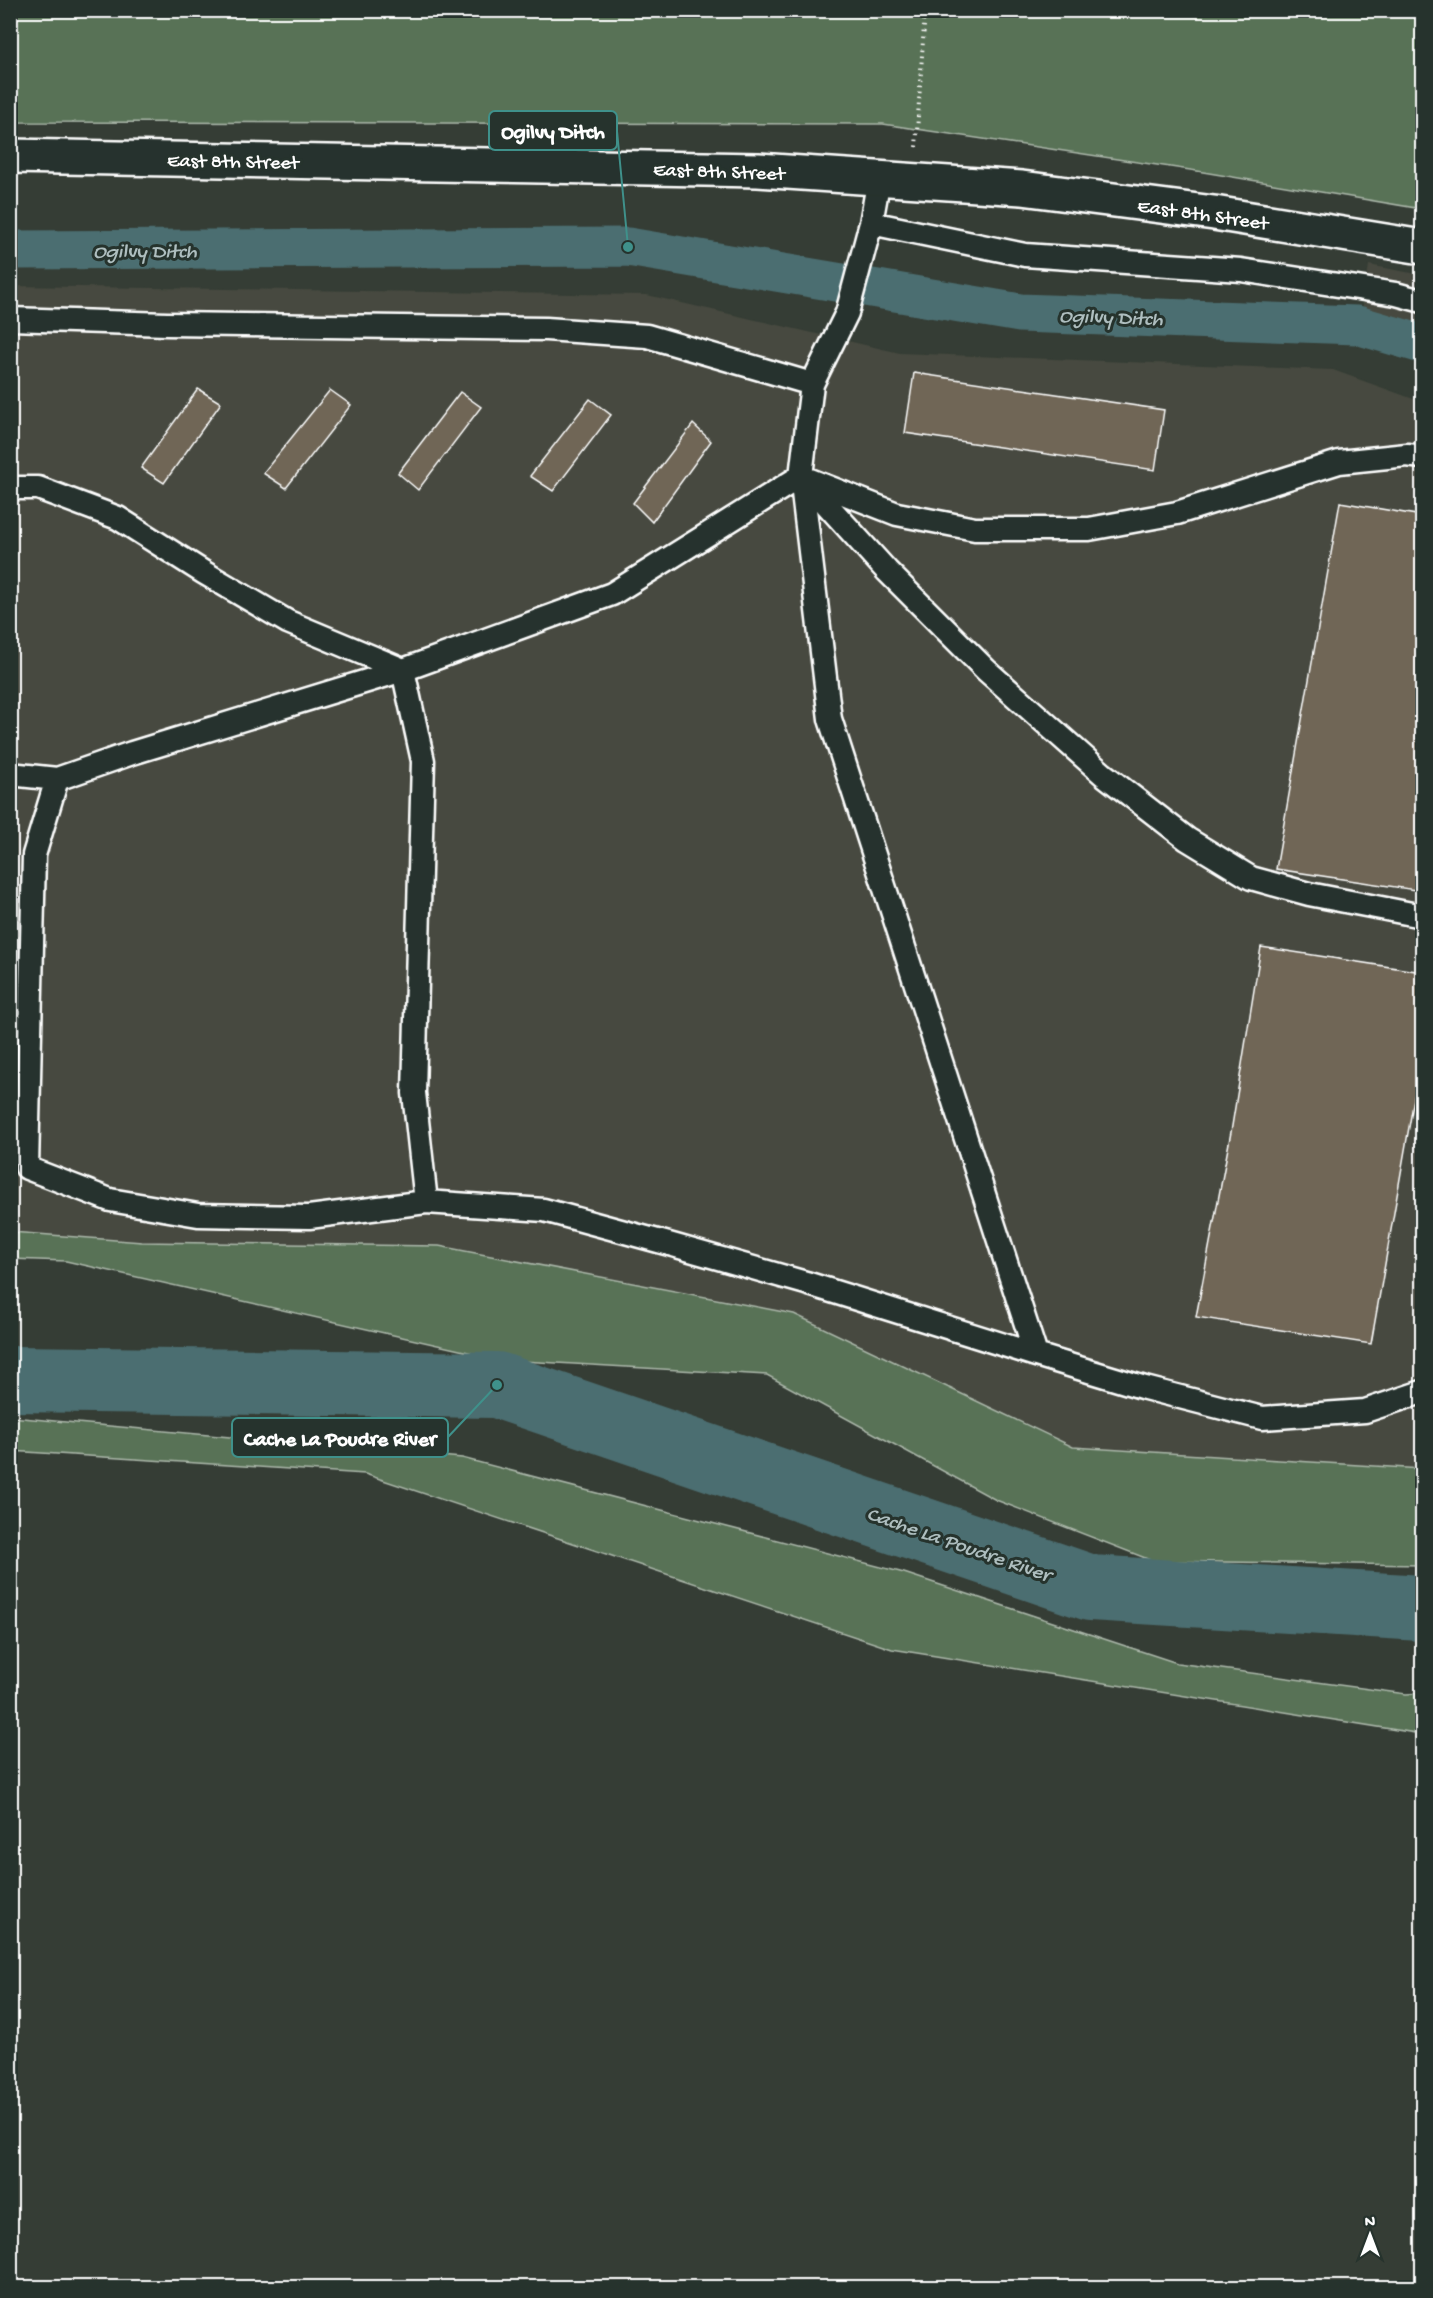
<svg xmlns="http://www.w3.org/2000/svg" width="1433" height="2298" font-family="'Gochi Hand',sans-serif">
	<rect width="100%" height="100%" fill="#353d35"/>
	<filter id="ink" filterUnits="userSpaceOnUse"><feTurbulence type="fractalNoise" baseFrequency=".0167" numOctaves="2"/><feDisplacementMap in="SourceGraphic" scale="12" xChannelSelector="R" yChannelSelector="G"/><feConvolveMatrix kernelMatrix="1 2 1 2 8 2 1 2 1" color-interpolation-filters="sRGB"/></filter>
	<g filter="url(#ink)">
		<path fill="#46493f" d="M1369,265L1422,275V334L1361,318Z
			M10,286L647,295L900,353L1333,370L1422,402V1469L1073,1447L794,1314L142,1242L11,1232Z"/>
		<path fill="#597257" stroke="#acb8ab" stroke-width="1.5" d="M11,10L1422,11V209L1197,171L883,124L11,122Z
			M11,1232L142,1242L439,1246L794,1314L1073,1447L1422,1469V1565L1153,1561L996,1500L767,1375L504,1360L66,1261L11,1259Z
			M11,1417L462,1458L904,1573L1177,1663L1406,1694L1422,1693V1734L892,1649L365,1474L11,1451Z"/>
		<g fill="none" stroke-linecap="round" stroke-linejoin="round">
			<path stroke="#4b6e71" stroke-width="39" d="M10,250L628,247L1020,313L1357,325L1422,344"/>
			<path stroke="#4b6e71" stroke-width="66" d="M10,1379L497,1385L1091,1588L1422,1608"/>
		</g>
		<path fill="#6f6657" stroke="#fff" stroke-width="1.5" d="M914,373L1164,410L1155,470L905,433Z
			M198,389L221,403L164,483L141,468Z
			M330,390L351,405L286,488L263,473Z
			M460,392L481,407L418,490L398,473Z
			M590,399L611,415L553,491L530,476Z
			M693,424L711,441L652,522L633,503Z
			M1340,502L1422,516V891L1276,869Z
			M1261,947L1422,972V1053L1371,1344L1196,1317L1231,1132Z"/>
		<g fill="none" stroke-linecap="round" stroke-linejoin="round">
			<g stroke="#fff" stroke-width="27">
				<path id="service" d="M879,178L871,223L847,313L812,384L801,476L830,719L1036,1355L1145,1388L1262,1418L1365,1411L1422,1392
					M871,223L1025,255L1241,270L1396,294L1422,301
					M10,319L167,324L546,329L647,336L812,384
					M801,476L887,571L986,670L1103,774L1187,839L1251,878L1309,894L1422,916
					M805,478L897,514L975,529H1089L1177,513L1339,462L1407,455L1422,457
					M10,488H38L118,518L203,572L288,622L403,670L423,761L414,1093L426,1202L309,1217L198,1215L110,1200L27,1168L34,855L57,779L132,753L403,670L612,594L801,476
					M10,774L57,779
					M426,1202L544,1210L669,1244L806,1283L1036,1355"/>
			</g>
			<g stroke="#fff" stroke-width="38">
				<path id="secondary" d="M10,156L758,170L1022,188L1214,213L1422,247"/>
			</g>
			<path stroke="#fff" stroke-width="4" stroke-dasharray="1.5 4.5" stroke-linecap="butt" d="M916,147L925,10"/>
			<use href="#service" stroke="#26332d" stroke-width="22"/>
			<use href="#secondary" stroke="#26332d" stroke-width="33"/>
		</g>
	</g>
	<g text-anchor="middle" stroke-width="6" stroke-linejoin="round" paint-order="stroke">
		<g font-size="20" fill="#fff" stroke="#26332d">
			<text transform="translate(233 160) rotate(1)" y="7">East 8th Street</text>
			<text transform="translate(719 170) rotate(2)" y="7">East 8th Street</text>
			<text transform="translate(1203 213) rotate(8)" y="7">East 8th Street</text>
		</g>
		<g font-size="21" font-style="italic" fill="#aebebf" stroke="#26332d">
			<text x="145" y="257">Ogilvy Ditch</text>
			<text transform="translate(1111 316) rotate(2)" y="7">Ogilvy Ditch</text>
			<text transform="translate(959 1543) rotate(19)" y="7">Cache La Poudre River</text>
		</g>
	</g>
	<path fill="none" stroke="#3f918b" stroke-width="2" d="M628 247L617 131M497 1385L448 1437"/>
	<g fill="#3f918b" stroke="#26332d" stroke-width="2">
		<circle cx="628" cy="247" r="6"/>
		<circle cx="497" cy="1385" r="6"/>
	</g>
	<g fill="#26332d" stroke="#3f918b" stroke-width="2">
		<rect x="489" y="111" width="128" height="39" rx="6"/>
		<rect x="232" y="1418" width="216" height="39" rx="6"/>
	</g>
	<g font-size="21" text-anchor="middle" font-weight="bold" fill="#fff">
		<text x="553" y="138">Ogilvy Ditch</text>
		<text x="340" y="1445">Cache La Poudre River</text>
	</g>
	<rect width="1433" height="2298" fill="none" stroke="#26332d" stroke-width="36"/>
	<rect x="18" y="18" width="1397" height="2262" fill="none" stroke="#fff" stroke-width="2" filter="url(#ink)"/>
	<g transform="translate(1370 2235)" stroke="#26332d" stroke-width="4.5" paint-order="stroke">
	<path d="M0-4.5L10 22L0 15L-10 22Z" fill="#ffffff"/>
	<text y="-9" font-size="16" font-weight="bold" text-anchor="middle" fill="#ffffff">N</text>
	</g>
</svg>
